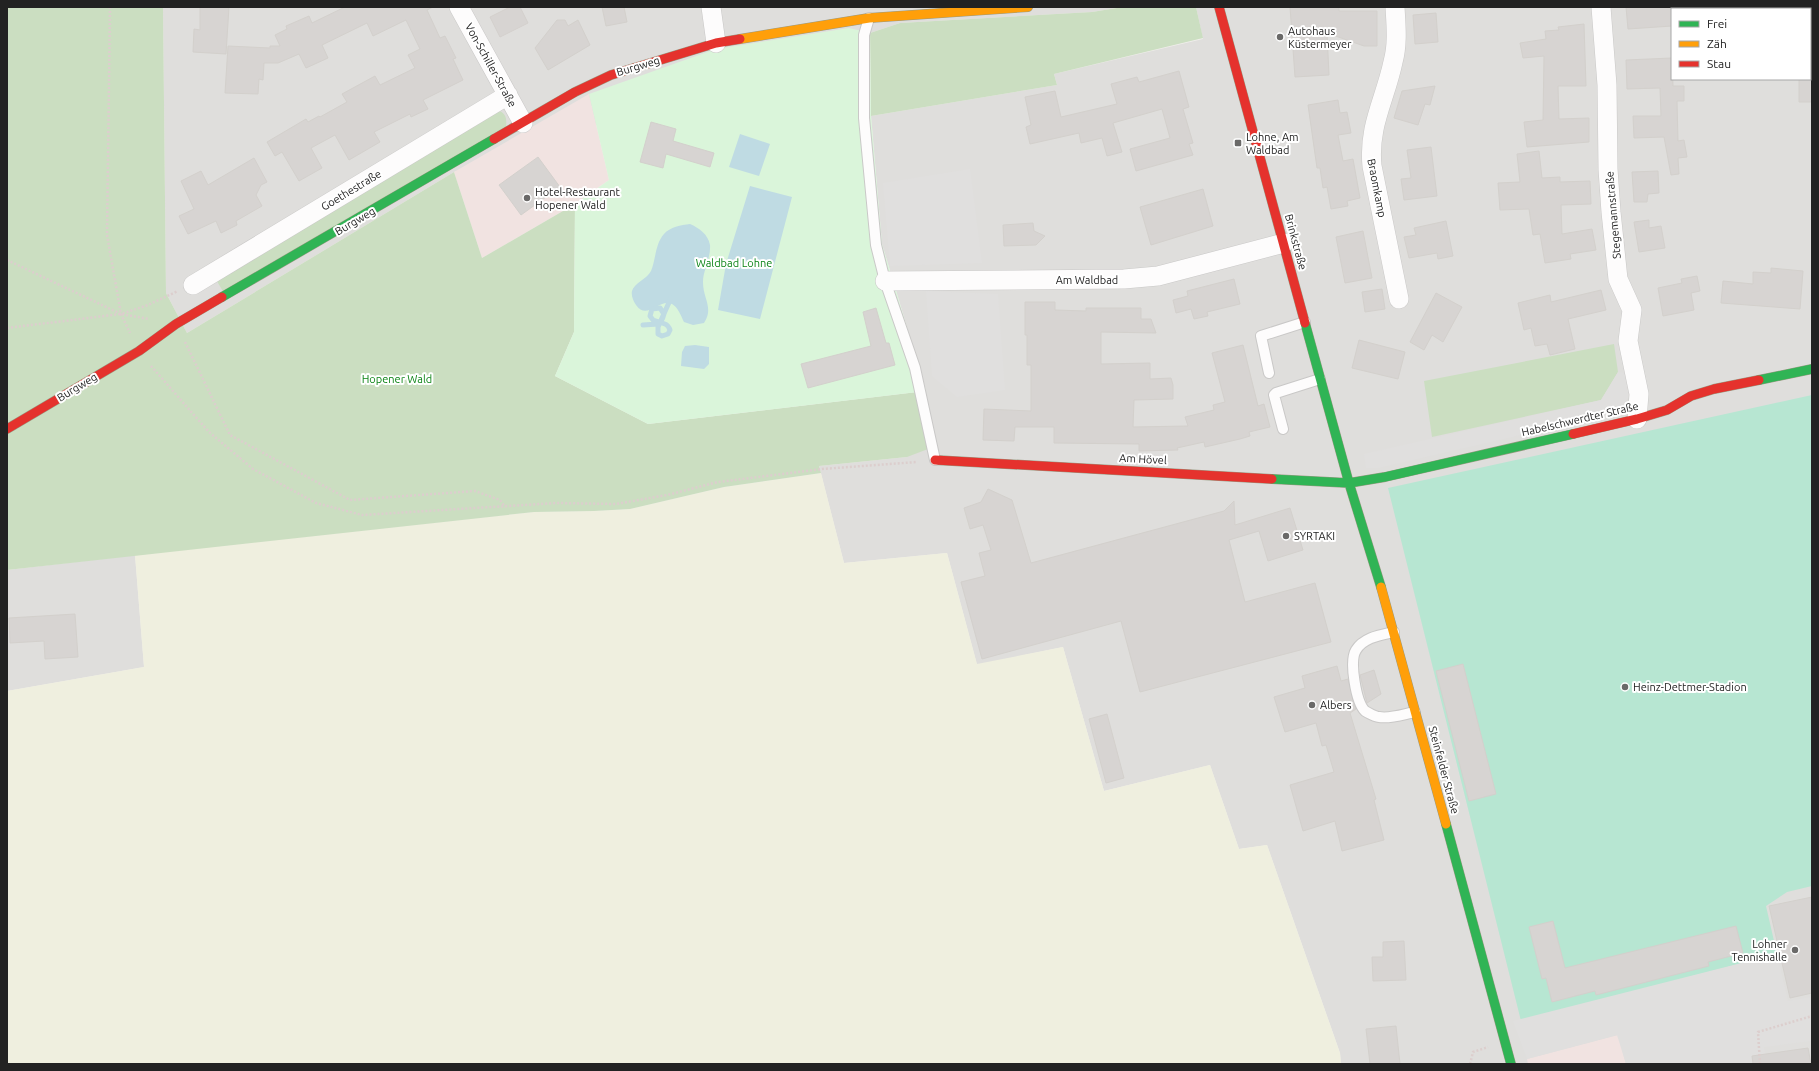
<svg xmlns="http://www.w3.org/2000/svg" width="1819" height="1071" font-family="Ubuntu,sans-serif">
	<rect width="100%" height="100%" fill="#f0eeeb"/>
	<path fill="#dfdedc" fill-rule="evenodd" d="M163,7H1123L1092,12L900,23L454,172L187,333L166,293Z
		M1196,7H1812V1064H1341L1340,1053L1267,845L1239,849L1210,765L1104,791L1063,647L977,665L947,553L844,563L819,466L907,457L917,392L926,390L882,244L871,116L1057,85L1054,74L1203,39ZM1672,9H1810V79H1672Z
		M135,555L144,667L7,691V570Z"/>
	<path fill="#f1e3e1" d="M589,94L609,180L575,204L482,258L454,172Z
		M1618,1035L1626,1064H1528L1527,1059Z"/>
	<path fill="#efefdf" d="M821,473L844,563L947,553L977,664L1063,647L1104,791L1210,765L1239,849L1267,845L1340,1053L1341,1064H7V691L144,667L135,555L534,512L594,511L630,509L724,487Z"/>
	<path fill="#cbdec1" d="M7,7H163L166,293L187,333L454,172L482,258L575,204L574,332L555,376L648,424L917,392L928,449L907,457L819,466L821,473L724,487L630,509L594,511L534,512L7,570Z
		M1123,7H1196L1203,38L1054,74L1057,85L871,116L870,33L900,23L1092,12Z
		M497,110C506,113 507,118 506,127L224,293L215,278Z
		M1614,344L1618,372L1601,400L1432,437L1424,381Z"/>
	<path fill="#daf5da" d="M849,28L870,33L871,116L882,244L926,391L648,424L555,376L574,332L575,204L609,180L589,94L716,49Z"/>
	<path fill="#b7e6d2" d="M1812,395V886L1787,892L1766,906L1777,954L1521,1021L1388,488Z"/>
	<path fill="#e0dfde" d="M970,169L982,263L890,266L883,183Z
		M926,291L998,294L1005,390L957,397L932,376Z
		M1618,372L1625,373L1629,397L1615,413L1378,468H1366L1364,454L1601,400Z
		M1777,954L1788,1001L1810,997L1812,1009V1041L1764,1047L1767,1064H1626L1617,1035L1527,1059L1513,1021Z"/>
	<path fill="#bfdbe3" d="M740,134L770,144L759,176L729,167Z
		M750,186L792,197L760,319L718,310L726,264Z
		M690,224C699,228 708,234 710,245C711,258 703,270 703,282C703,299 714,308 704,323L693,325L684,322C681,316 678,307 672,304C659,298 647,321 636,305C633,301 631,295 632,291C634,283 647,279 651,271C656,259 655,244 664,234C670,227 681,225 690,224Z
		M695,345L709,347V364L704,369L681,366L682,352L685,346Z"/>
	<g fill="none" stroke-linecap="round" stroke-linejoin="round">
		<path stroke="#bfdbe3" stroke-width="5" d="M643,325L658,324C662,322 663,318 664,314L660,308L652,309L650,316L653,320L665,324C668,325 669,327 670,330L668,334L662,336L658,334V327L671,298"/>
	</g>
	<path fill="#d7d4d2" stroke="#d3d0cc" d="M200,7H229L226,54L193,52L194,29L200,30Z
		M345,7H433L427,10L440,38L445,36L456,58L453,59L463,80L423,100L428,109L411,117L410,114L374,132L380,142L349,160L335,135L311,148L322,168L299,181L282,152L275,156L267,142L306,119L308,122L319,116L320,117L347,102L342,94L375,76L380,85L415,68L408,55L420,49L406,20L373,36L367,23L322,45L328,58L306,68L299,54L278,63H264L263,80L259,79L258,94L225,93L228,46L270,48V46H280L275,35L287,29L286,26L309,16L312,23Z
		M510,7H520L528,23L500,37L490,17Z
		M602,7H624L627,22L606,26Z
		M1290,7H1339V11H1377V46H1364L1327,33L1329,75L1295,77Z
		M1626,7H1672V26L1628,29Z
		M1436,13L1438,42L1415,44L1413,15Z
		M557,20H565L568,26L578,20L590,45L548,70L535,48Z
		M1584,24L1586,86H1558L1559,119L1589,118V142L1527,147L1524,122L1543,120L1544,56L1523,58L1520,43L1546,39L1545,31L1559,30L1558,27Z
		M1672,58L1673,86H1684V101H1677L1678,141L1684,140L1687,157L1678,158L1679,174L1671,175L1664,137L1634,138L1633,116H1661L1660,88L1627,89L1626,60Z
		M1179,71L1189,107L1183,109L1193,143L1189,144L1193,155L1136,171L1130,149L1170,138L1162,109L1113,123L1122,152L1107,156L1102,138L1081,143L1079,133L1030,144L1026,127L1031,125L1025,97L1055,91L1061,117L1117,104L1111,84L1137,77L1139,82Z
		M1799,79H1812V102H1799Z
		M1435,86L1430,105L1425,104L1418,125L1394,118L1402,91Z
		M1338,100L1340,113L1347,112L1351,133L1338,135L1343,161L1353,159L1360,198L1347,201L1348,206L1331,209L1327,187L1323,188L1320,168H1317L1308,105Z
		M651,122L676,129L673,141L714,153L710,167L666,154L663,168L640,162Z
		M1431,147L1437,196L1404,200L1401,179L1411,178L1407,150Z
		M1539,151L1542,178L1560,177V182L1590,181L1591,204L1561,205L1562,234L1592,229L1596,250L1570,254L1571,259L1545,263L1540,234L1533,235L1529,209L1500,210L1498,183L1520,182L1517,154Z
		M538,157L560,187L521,215L499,185Z
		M254,158L267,182L261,185L256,195L262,206L236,221L237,225L221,233L216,221L188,234L179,216L194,209L181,181L201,171L208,185Z
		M1658,171L1659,193L1648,194L1647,202H1634L1632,172Z
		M1203,189L1213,226L1151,245L1140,207Z
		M1649,220V228L1661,226L1665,248L1639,252L1634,222Z
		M1446,221L1453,256L1438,259L1437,253L1409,258L1404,237L1416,235L1414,228Z
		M1033,223L1034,231L1045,236L1036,245L1004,246L1003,225Z
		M1363,231L1372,278L1345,283L1336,237Z
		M1771,268L1803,271L1800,309L1721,303L1723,281L1753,284V272L1771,273Z
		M1697,276L1700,291L1691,293L1694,310L1663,316L1658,288L1682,283L1681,279Z
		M1234,279L1240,304L1207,312L1208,316L1194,319L1191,309L1176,313L1173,300L1188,296L1187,291Z
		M1382,289L1385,309L1365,312L1362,292Z
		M1601,290L1606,310L1568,319L1575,349L1550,355L1547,344L1535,346L1531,328L1524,330L1518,303L1550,295L1551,302Z
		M1436,293L1462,307L1443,342L1432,335L1424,350L1410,342Z
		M1025,302H1055V310L1086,311V308H1141V319H1151L1156,333L1101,332V364L1150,363V379L1171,378L1173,385V399L1134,400L1133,427L1188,426L1185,417L1214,410L1213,405L1225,402L1212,353L1243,345L1258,406L1264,404L1270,427L1249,432L1250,436L1240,439L1205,447L1204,442L1177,448L1178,450L1139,451V444L1054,443V427H1015L1014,441L983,440L984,409L1031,411V365H1027V335H1025Z
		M876,308L886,343H889L895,365L808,388L801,364L871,346L863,312Z
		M1359,340L1405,352L1398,379L1352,368Z
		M988,489L1012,500L1031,563L1224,511L1234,501L1235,525L1290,508L1303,550L1268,561L1259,531L1229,540L1245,602L1315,583L1331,642L1140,692L1121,621L982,659L961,582L985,576L979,553L991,550L983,525L970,529L964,508L981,502Z
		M75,614L78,657L45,659L44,641L10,643L9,618Z
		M1463,664L1496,794L1469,801L1436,671Z
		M1337,666L1341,681L1348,679L1356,709L1350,713L1376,799L1374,800L1384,840L1342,851L1335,821L1303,831L1290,785L1334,772L1326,745L1322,746L1316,723L1285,732L1274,697L1305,688L1302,676Z
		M1374,670L1381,694L1367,703L1360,675Z
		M1107,714L1124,778L1106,783L1089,719Z
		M1812,897V993L1790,998L1769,906Z
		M1553,921L1565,968L1736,926L1743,953L1708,962L1709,966L1662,978L1596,995L1595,991L1552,1002L1546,978L1542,979L1529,927Z
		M1404,941L1406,980L1373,981L1372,957H1383V942Z
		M1396,1026L1400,1064H1370L1366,1029Z
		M1808,1048L1811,1064H1753L1752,1056Z"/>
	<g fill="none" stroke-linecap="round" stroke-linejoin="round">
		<g stroke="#c9c8c7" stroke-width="12">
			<path id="lane" d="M869,18L864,35V118L876,245L885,281L915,368L935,460
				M1269,373L1261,336L1305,322
				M1283,429L1274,395L1276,393L1320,379
				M1394,632C1381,635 1364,637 1356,650C1349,661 1356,702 1365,711C1368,713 1376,717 1379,717C1391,719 1404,714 1415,712"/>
		</g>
		<g stroke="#c9c8c7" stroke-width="20">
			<path id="street" d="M459,7L523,123
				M711,7L716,43
				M1395,7C1396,25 1398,44 1393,62C1385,100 1368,126 1372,166L1399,299
				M1601,7L1607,85L1608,169L1611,212L1618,279L1632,310L1628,341L1639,394L1637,419
				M885,281L1124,279L1158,276L1284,243
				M193,285L508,95"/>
		</g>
		<g stroke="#999a82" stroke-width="10">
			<path id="fast" d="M222,297L494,139
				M1305,323L1349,483L1381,587
				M1759,380L1812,369
				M1272,479L1349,483L1385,477L1573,434
				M1446,824L1511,1064"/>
		</g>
		<g stroke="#999a82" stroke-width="10">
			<path id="slow" d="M740,39L869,18L1028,7
				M1381,587L1446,824"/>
		</g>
		<g stroke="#999a82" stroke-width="10">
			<path id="jam" d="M1219,7L1305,323
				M494,139L575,92L611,75L716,43L740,39
				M7,429L139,351L176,324L222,297
				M1573,434L1637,419L1667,410L1691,396L1714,389L1759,380
				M935,460L1272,479"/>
		</g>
		<path stroke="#dccecd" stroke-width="2.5" stroke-dasharray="2 2" stroke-linecap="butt" d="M110,7L107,235L121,314L130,333
			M7,260L121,314L148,305L178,291
			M7,328L121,314L149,319
			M185,342L230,435L350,500L475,491L500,500L505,507
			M151,366L209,432L253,469L316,503L362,515L556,503L616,504L667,495L718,482L822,469L917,462
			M1470,1064L1473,1052L1488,1047
			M1760,1064L1758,1032L1812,1016"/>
		<use href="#lane" stroke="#fdfcfc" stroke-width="10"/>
		<use href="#street" stroke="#fdfcfc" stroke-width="19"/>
		<use href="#fast" stroke="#30b455" stroke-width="9"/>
		<use href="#slow" stroke="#ff9f0a" stroke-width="9"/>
		<use href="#jam" stroke="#e5322d" stroke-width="9"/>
	</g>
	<g fill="#6a6968" stroke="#fff" stroke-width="1.5">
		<circle cx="1280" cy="37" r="4"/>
		<rect x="1234" y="139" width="8" height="8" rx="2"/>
		<circle cx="527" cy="198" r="4"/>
		<circle cx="1286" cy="536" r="4"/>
		<circle cx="1625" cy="687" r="4"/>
		<circle cx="1312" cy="705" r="4"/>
		<circle cx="1795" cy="950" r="4"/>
	</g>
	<g text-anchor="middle" stroke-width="4" stroke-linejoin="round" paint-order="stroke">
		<g font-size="11" fill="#222" stroke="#fff" text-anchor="start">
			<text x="1288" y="35">Autohaus<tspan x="1288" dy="13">Küstermeyer</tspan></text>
			<text x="1246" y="141">Lohne, Am<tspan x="1246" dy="13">Waldbad</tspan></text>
			<text x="535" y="196">Hotel-Restaurant<tspan x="535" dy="13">Hopener Wald</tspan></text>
			<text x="1294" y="540">SYRTAKI</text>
			<text x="1633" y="691">Heinz-Dettmer-Stadion</text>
			<text x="1320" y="709">Albers</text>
			<text x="1787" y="948" text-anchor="end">Lohner<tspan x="1787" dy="13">Tennishalle</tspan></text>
		</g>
		<g font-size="11" fill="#222" stroke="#fff">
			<text transform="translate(491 65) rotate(61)" y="4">Von-Schiller-Straße</text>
			<text transform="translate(638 66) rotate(-17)" y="4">Burgweg</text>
			<text transform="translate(1377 188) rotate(79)" y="4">Braomkamp</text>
			<text transform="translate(351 190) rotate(-31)" y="4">Goethestraße</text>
			<text transform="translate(1613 215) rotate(-95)" y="4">Stegemannstraße</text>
			<text transform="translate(355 221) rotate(-30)" y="4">Burgweg</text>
			<text transform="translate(1296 242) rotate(75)" y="4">Brinkstraße</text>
			<text x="1087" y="284">Am Waldbad</text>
			<text transform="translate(77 387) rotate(-31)" y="4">Burgweg</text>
			<text transform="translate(1580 419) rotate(-13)" y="4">Habelschwerdter Straße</text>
			<text transform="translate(1143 459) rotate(3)" y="4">Am Hövel</text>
			<text transform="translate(1444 770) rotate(75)" y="4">Steinfelder Straße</text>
		</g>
		<g font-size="11" fill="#0c8416" stroke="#fff">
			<text x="734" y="267">Waldbad Lohne</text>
			<text x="397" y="383">Hopener Wald</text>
		</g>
	</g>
	<rect width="1819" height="1071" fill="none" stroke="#222222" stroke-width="16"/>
	<rect x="1671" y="8" width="140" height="72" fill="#ffffff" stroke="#a7a7a7"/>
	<rect x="1679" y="21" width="20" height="6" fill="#30b455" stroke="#a7a7a7"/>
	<text x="1707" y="28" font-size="12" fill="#222222">Frei</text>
	<rect x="1679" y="41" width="20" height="6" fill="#ff9f0a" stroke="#a7a7a7"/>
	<text x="1707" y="48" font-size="12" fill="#222222">Zäh</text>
	<rect x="1679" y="61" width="20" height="6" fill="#e5322d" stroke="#a7a7a7"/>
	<text x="1707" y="68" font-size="12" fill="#222222">Stau</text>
</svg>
